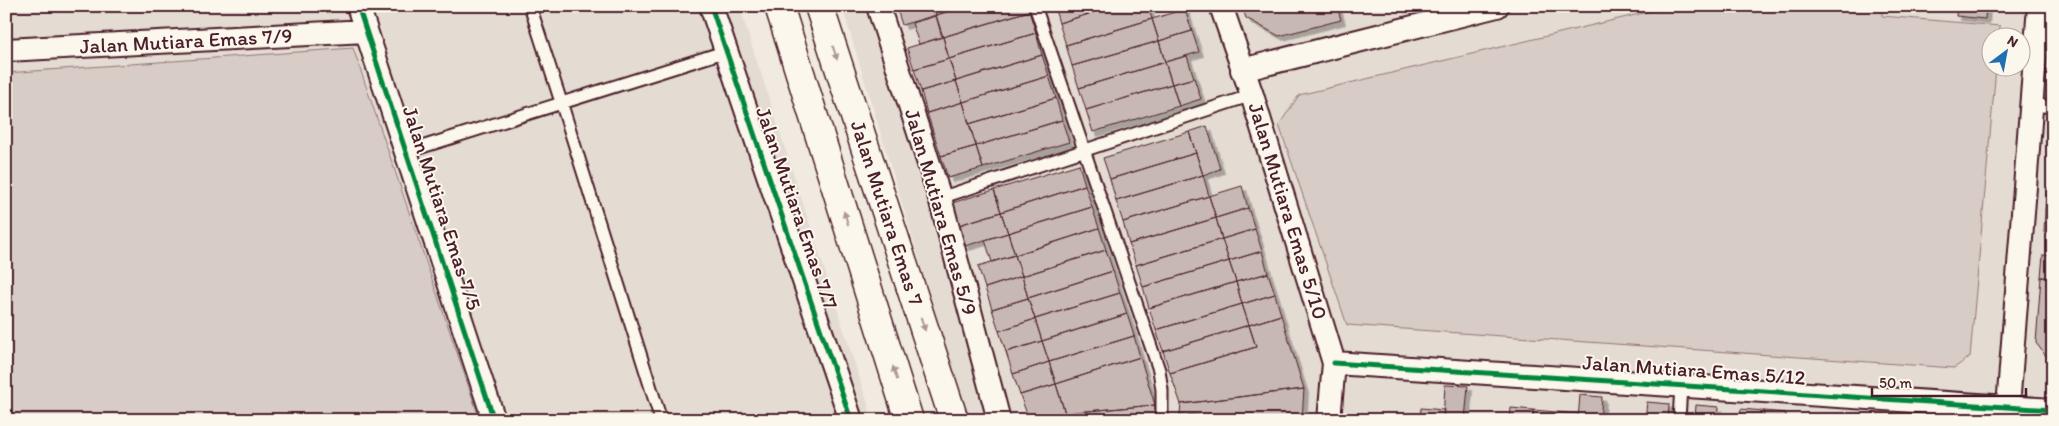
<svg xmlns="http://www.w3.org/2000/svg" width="2059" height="426" font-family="Itim,sans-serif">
	<defs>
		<filter id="shadow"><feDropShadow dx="4.5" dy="4.5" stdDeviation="0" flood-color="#0004"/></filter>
	</defs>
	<rect width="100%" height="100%" fill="#f0eae0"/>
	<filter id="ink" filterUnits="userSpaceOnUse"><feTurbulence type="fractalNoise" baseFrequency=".02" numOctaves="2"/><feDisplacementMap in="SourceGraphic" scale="10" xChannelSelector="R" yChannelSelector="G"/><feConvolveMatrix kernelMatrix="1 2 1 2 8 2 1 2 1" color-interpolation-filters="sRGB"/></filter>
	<g filter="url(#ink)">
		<path fill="#e4dbd2" d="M6,6H739L873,420H480L353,48L6,73Z
			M842,6H1673L1299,95L1970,357L1996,68H2022V38L1999,37V26L1882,16V6H2053V420H968Z"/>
		<path fill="#d8ccc6" stroke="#917678" d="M1673,6H1882V16L2000,26L1999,37L1992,38V68H1996L1970,357L1954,368L1347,325L1279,125L1299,95Z
			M353,48L480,420H6V73Z"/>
		<path fill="#c8b8b3" stroke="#4a1f2b" filter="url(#shadow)" d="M896,6H933L936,15L902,25Z
			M933,6H966L936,15Z
			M966,6H1027L1029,11L943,37L936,15Z
			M1054,6H1115L1059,23Z
			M1115,6H1148L1152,19L1066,45L1059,23Z
			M1242,6H1337L1341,20L1279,36L1246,18Z
			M1957,6H1986L1985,19L1956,16Z
			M1185,9L1192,31L1159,41L1152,19Z
			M1029,11L1036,33L949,59L943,37Z
			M936,16L942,37L919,44L912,23Z
			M1152,19L1159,41L1072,66L1066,45Z
			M1192,31L1199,52L1165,62L1159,41Z
			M1036,33L1042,55L956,81L949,59Z
			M943,37L949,59L914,69L907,48Z
			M1159,41L1165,62L1079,88L1072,66Z
			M1042,55L1049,76L963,102L956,81Z
			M1187,56L1194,78L1172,84L1165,62Z
			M949,59L956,81L921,91L914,69Z
			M1165,62L1172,84L1086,110L1079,88Z
			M1049,76L1056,98L969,124L963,102Z
			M1194,78L1201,99L1179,106L1172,84Z
			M956,81L963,102L927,113L921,91Z
			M1172,84L1179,106L1093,132L1086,110Z
			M1056,98L1062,120L976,146L969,124Z
			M963,102L976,146L941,156L927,113Z
			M1062,120L1069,142L983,168L976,146Z
			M1207,126L1220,169L1203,175L1189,132Z
			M1189,132L1196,153L1110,179L1103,158Z
			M976,146L983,168L948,178L941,156Z
			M1196,153L1203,175L1116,201L1110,179Z
			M1079,164L1085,185L1001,212L994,190Z
			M1203,175L1209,196L1123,222L1116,201Z
			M1085,185L1092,207L1008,233L1001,212Z
			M1242,186L1248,208L1216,218L1209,196Z
			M2047,188H2053V211L2045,210Z
			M994,190L1001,212L959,225L952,203Z
			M1209,196L1216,218L1129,244L1123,222Z
			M1092,207L1099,228L1015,255L1008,233Z
			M1248,208L1255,229L1222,239L1216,218Z
			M2045,210L2053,211V233H2044Z
			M1001,212L1008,233L965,246L959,225Z
			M1216,218L1222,239L1136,265L1129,244Z
			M1099,228L1106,250L1022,276L1015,255Z
			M1255,229L1262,251L1229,261L1222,239Z
			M1008,233L1015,255L992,262L985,240Z
			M1222,239L1229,261L1143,287L1136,265Z
			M1106,250L1113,271L1028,298L1022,276Z
			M1262,251L1268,273L1236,282L1229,261Z
			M1015,255L1022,276L985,288L978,266Z
			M2043,255L2053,256V278L2041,277Z
			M1229,261L1236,282L1149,308L1143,287Z
			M1113,271L1120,293L1035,319L1028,298Z
			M1268,273L1275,294L1242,304L1236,282Z
			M1022,276L1028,298L992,309L985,288Z
			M2041,277L2053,278V365L2036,343Z
			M1236,282L1242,304L1156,330L1149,308Z
			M1120,293L1127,314L1042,341L1035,319Z
			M1275,294L1281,315L1249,325L1242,304Z
			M1028,298L1035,319L999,331L992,309Z
			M1242,304L1249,325L1163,351L1156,330Z
			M1127,314L1134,336L1049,362L1042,341Z
			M1281,315L1304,389L1181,404L1170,373L1256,347L1249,325Z
			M1035,319L1042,341L1006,352L999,331Z
			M1249,325L1256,347L1170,373L1163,351Z
			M1134,336L1140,357L1056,384L1049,362Z
			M1042,341L1049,362L1013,374L1006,352Z
			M1140,357L1155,405L1065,413L1056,384Z
			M1049,362L1056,384L1020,395L1013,374Z
			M1056,384L1065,413L1027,414L1020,395Z
			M1445,385L1468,386L1465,420H1443Z
			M1304,389L1302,420H1259L1180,414L1181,404Z
			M1580,395L1602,397L1600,420H1578Z
			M1647,402L1669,404L1668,420H1645Z
			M1155,405L1154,420H1026L1027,414L1065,413Z
			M1696,405L1719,407L1718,420H1695Z
			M1421,408L1444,410L1443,420L1420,418Z
			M1511,408L1533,410V420H1510Z
			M1741,409L1764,411L1763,420H1740Z
			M1533,410L1556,412L1555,420H1533Z
			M1764,411L1786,413V420H1763Z
			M1556,412L1578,414V420H1555Z
			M1180,414L1259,420H1180Z"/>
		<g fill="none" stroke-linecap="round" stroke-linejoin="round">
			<g stroke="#4a1f2b" stroke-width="15">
				<path id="lane" d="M530,6L562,105L661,420
					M1035,6L1159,370L1162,390V420
					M2032,105L2053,107
					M406,152L727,51
					M940,198L1252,95
					M1679,420L1681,386"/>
			</g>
			<g stroke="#4a1f2b" stroke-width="26">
				<path id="street" d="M358,6L494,420
					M711,6L851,420
					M878,6L940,198L999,420
					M1221,6L1252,95L1334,363L1329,420
					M6,50L366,31
					M1242,70L1497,6
					M1334,363L2053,410
					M2008,407L2039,6"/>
			</g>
			<g stroke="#4a1f2b" stroke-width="31">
				<path id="secondary" d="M779,6L909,420
					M819,6L954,420"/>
			</g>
			<use href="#lane" stroke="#fbf7ec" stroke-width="11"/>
			<use href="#street" stroke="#fbf7ec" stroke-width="22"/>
			<use href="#secondary" stroke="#fbf7ec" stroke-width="28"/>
			<g stroke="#fbf7ec" stroke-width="8">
				<path id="cycleway" d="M358,6L494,420
					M711,6L851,420
					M1334,363L2053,410"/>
			</g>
			<use href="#cycleway" stroke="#00873e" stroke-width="5"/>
		</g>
		<defs><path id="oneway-solid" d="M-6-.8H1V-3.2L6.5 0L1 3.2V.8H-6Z" transform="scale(1.25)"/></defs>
		<g fill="#ab9695">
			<use href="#oneway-solid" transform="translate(835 53) rotate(72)"/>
			<use href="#oneway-solid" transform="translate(846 218) rotate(-108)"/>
			<use href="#oneway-solid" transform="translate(923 324) rotate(72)"/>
			<use href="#oneway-solid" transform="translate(895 373) rotate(-108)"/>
		</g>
	</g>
	<g text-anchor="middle" stroke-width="4" stroke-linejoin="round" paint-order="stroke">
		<g font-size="21" fill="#4a1f2b" stroke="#fbf7ec">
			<text transform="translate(186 41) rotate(-3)" y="7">Jalan Mutiara Emas 7/9</text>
			<text transform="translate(442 208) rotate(72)" y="7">Jalan Mutiara Emas 7/5</text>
			<text transform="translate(797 208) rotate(71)" y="7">Jalan Mutiara Emas 7/7</text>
			<text transform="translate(1288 211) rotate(73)" y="7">Jalan Mutiara Emas 5/10</text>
			<text transform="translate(941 212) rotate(74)" y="7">Jalan Mutiara Emas 5/9</text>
			<text transform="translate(887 213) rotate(72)" y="7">Jalan Mutiara Emas 7</text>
			<text transform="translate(1694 370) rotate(4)" y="7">Jalan Mutiara Emas 5/12</text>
		</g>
	</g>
	<rect width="2059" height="426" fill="none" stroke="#fbf7ec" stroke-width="25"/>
	<rect x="12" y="12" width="2034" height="401" fill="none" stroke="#4a1f2b" stroke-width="2" filter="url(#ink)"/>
	<g transform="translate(2006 52) rotate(32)"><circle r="24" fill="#fbf7ec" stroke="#b4a19f"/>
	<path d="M0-4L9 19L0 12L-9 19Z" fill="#1f6fb2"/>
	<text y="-8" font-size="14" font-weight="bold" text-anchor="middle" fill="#4a1f2b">N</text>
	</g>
	<path d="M1872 388v8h154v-8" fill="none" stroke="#4a1f2b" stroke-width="2.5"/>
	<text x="1879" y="388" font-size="15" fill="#4a1f2b" stroke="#fbf7ec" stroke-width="4" paint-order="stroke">50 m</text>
</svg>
